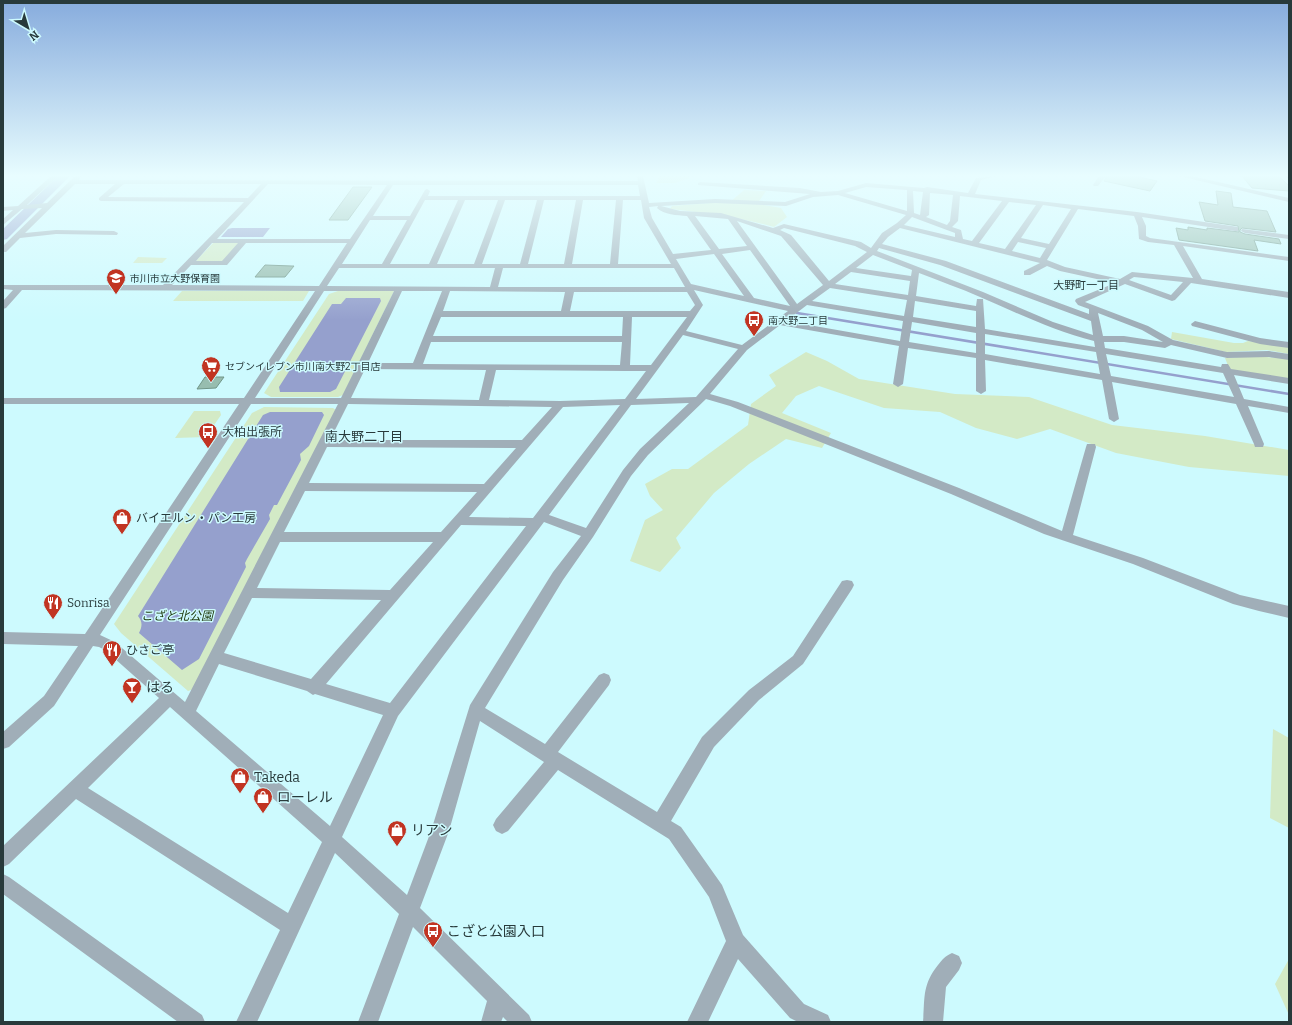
<svg xmlns="http://www.w3.org/2000/svg" width="1292" height="1025" font-family="Bitter,'Noto Sans JP',serif">
	<rect width="100%" height="100%" fill="#cdfafe"/>
	<path fill="#d3eac6" d="M660,176H690L689,178L675,183H656Z
		M744,190L766,191L757,204L781,208L787,217L774,227C739,217 706,213 670,209L672,206L710,203H729Z
		M214,242H240L222,262H195Z
		M138,257L167,258L162,263H133Z
		M182,291H309L303,301H173Z
		M338,291H394L343,395L338,397H271L264,393L329,294Z
		M1172,332L1234,343H1243L1248,341L1289,347V354L1267,350L1226,352L1171,339Z
		M806,352L827,361L859,379L955,394L1029,397L1112,425L1205,436L1289,450V476L1189,467L1116,453L1050,429L1017,439L976,428L940,412L884,408L819,386L796,396L782,413L831,433L822,448L786,439L749,464L714,493L676,538L681,548L660,572L630,561L645,520L663,510L650,496L645,484L672,469H688L748,425L751,404L776,386L769,375Z
		M1255,356L1289,359V379L1233,370L1229,368L1225,358Z
		M264,407L333,408L336,410L194,689L188,691L121,633L114,624L252,413Z
		M194,411H220L221,415L206,437L175,438Z
		M1273,729L1289,738V828L1270,818Z
		M1289,959V1015L1275,984Z"/>
	<path fill="#95a0cd" d="M232,228H270L263,237H221L228,229Z
		M346,298H380L381,301L336,389L330,392H280L279,387L332,304H341Z
		M270,412H322L324,415L309,446L300,454L301,460L277,505H274L269,515L270,519L247,559L245,563L246,567L199,659L182,670L139,633C142,627 143,622 138,616L263,415Z"/>
	<g fill="none" stroke-linecap="round" stroke-linejoin="round">
		<path stroke="#95a0cd" stroke-width="2.5" d="M797,313L1289,394"/>
		<path fill="#95a0cd" fill-rule="evenodd" d="M58,176H70L7,239L3,240V229Z"/>
	</g>
	<path fill="#97bdaf" stroke="#719688" d="M1107,176H1135L1157,181L1150,191L1104,181Z
		M1242,176H1279L1289,186V191L1252,188Z
		M353,187H372L348,220H329Z
		M1216,191L1231,193L1233,207L1267,211L1276,232L1242,228L1240,230V232L1245,234L1279,239L1281,244L1254,240L1258,251L1179,240L1176,228L1188,230V227L1207,230V228L1239,232L1238,226L1205,221L1199,202L1218,205Z
		M265,265L292,266H294L285,277H255Z
		M205,377H224L216,388L197,389Z"/>
	<g fill="none" stroke-linecap="round" stroke-linejoin="round">
		<path fill="#a0aeb8" fill-rule="evenodd" d="M51,176H58L27,205L47,203L75,176H81L79,180L638,181L637,176H643L649,203L715,199L785,202L810,194L698,185V183L700,182L800,188L821,192L838,191L866,183L924,188L927,187L968,193L976,178L997,176L981,180L975,194L1137,212L1238,227V231H1235L1142,217L1146,226V236L1150,238L1289,257V261L1183,246L1202,279L1289,292V298L1191,283L1175,300L1172,301L1125,284L1085,302L1148,326L1173,340L1227,352L1269,351L1289,354V360L1269,357L1227,358L1171,345L1165,348L1124,342H1104L1105,348L1221,367L1222,364H1228L1231,369L1289,378V384L1234,375L1244,399L1289,407V413L1248,406L1264,444L1263,447H1255L1254,444L1236,404L1112,382L1119,419L1114,422L1109,419L1102,380L985,360L986,391L981,394L976,391V358L908,348L903,384L898,387L893,384L899,346L780,325L747,350L710,394L738,402L959,488L1062,531L1086,447L1087,444H1095L1096,447L1073,535L1143,558L1240,595L1289,606V618L1259,611L1233,604L1133,564L1044,534L951,494L730,406L706,399L648,455L631,476L593,537L563,580L485,708L545,744L599,675L604,673L609,675L611,680L609,685L558,752L657,812L702,737L749,690L793,656L842,581L847,580L852,581L854,585L852,589L803,664L759,700L714,747L671,821L681,827L722,885L743,935L804,1004L828,1015L831,1022H798L790,1018L738,959L708,1022H687L726,941L709,897L669,839L558,770L508,831L502,834L496,831L493,825L496,819L544,762L480,721L449,831L420,908L529,1015L532,1022H508L503,1017L501,1022H481L487,1001L413,927L378,1022H358L399,914L335,853L257,1022H236L280,930L76,799L9,864L3,867V846L159,698L105,650L99,647L93,646L54,706L9,747L3,749V732L44,696L78,646L3,644V632L85,634L239,404H3V398H244L315,291L22,290L6,308L3,309V301L13,290L3,289V285H163L244,202L101,201L99,200V198L115,184H75L25,233L56,230L114,231L118,233L117,235L56,234L20,238L6,252H3V246L42,208L22,209L3,225V219L13,210L3,211V207L18,206ZM124,184H261L248,198L108,197ZM268,184L387,185L350,239H217ZM393,185H638L640,196H428L430,191L427,189L425,190L410,216H373ZM866,187L907,190V211L845,193ZM913,191L923,192L920,215L914,213ZM930,193L953,195L950,221L947,225L926,217L929,215ZM838,195L906,215L897,223L882,233L871,248L861,242L784,224L773,228L721,213L680,211L661,206L715,203L786,206L813,197ZM960,196L1002,201L972,241L963,239L961,230L952,227L958,221ZM425,200H458L429,264H390ZM465,200H498L474,264H437ZM505,200H537L520,264H482ZM544,200H576L564,264H528ZM583,200H616L610,264H572ZM623,200H641L644,218L671,264H618ZM1009,202L1036,205L1005,249L979,243ZM1043,205L1071,209L1049,244L1021,238ZM658,206L657,208C664,215 677,215 687,216L711,250L673,254L652,218L649,207ZM1078,209L1134,216L1138,226L1139,239L1148,242L1174,245L1193,278L1132,272L1120,279L1065,267L1047,260ZM695,216L728,219L747,246L719,249ZM912,217L955,233V237L904,225ZM370,220H407L382,264H342ZM737,221L781,236L823,285L797,304ZM784,228L855,246L867,252L829,281L791,235L780,230ZM900,228L1040,263L1024,271V275H1030L1047,266L1060,271L1115,283L1076,299L1075,301L1078,305L1089,309V314L946,261L882,244L888,237ZM1018,242L1046,248L1040,258L1012,251ZM212,243H238L222,261H196ZM246,243H347L319,286L172,285L191,265H227ZM879,248L940,265L1091,321L1093,335L1053,322L983,292L877,251ZM750,250L790,306L754,298L722,254ZM714,254L744,296L691,284L676,259ZM873,255L912,270L911,276L856,268ZM339,268H495L490,287L327,286ZM503,268H674L685,287H498ZM851,272L910,281L908,295L835,284ZM919,273C939,281 960,288 980,297C1017,313 1054,331 1094,341L1095,347L985,329L983,299H977L976,306L916,296ZM1134,277L1183,282L1171,295L1129,280ZM830,288L907,300L904,316L812,301ZM694,290L788,311L742,345L686,331L703,305ZM324,291H394L341,398H255ZM402,291H442L413,363H368ZM450,291L565,292L561,311H443ZM574,292H687L695,305L690,311H570ZM915,301L976,311V327L913,317ZM807,305L903,321L900,341L786,321ZM1098,313L1142,330L1163,342L1124,336H1103ZM441,317H623L622,336H433ZM632,317H687L651,365H630ZM912,322L976,333V353L909,342ZM985,334L1096,352L1100,374L985,354ZM683,335L738,349L696,397L636,399ZM431,342H622L620,365L423,364ZM1106,354L1223,373L1234,397L1111,376ZM365,369L486,370L479,400L351,398ZM496,370L625,371H646L625,399L560,401L489,400ZM689,403L640,449L623,470L586,528L549,515L631,405ZM251,404H338L185,702L115,642L100,635ZM348,404L552,407L522,440H330ZM620,405L533,518L469,517L563,407ZM327,447L516,448L484,484L309,483ZM305,491L477,492L441,532H284ZM544,522L581,536L553,572L470,705L431,831L407,895L342,837L398,716ZM461,525L526,526L390,703L326,684ZM280,542H433L390,590L257,588ZM252,598L381,600L311,679L224,653ZM219,664L307,691L313,695L315,694L383,715L330,826L196,711ZM170,707L322,842L288,913L88,788Z
			M1099,176H1106L1098,186H1094L1093,185Z
			M1179,176H1192L1289,198V202Z
			M1242,229L1289,235V239L1245,233L1241,231Z
			M1195,321L1260,338L1289,342V348L1260,344L1192,326L1191,324Z
			M3,874L9,877L202,1015L205,1022H178L3,894Z
			M952,953L959,956L962,963L959,970L946,987L943,1022H923C925,998 922,985 938,965C942,960 945,956 952,953Z"/>
		<path fill="#5e7788" fill-rule="evenodd" d="M1286,176H1289V179L1287,178Z"/>
	</g>
	<linearGradient id="sky" x2="0" y2="1"><stop stop-color="#87acdd"/><stop offset="0.55" stop-color="#e8fdff"/><stop offset="1" stop-color="#e8fdff" stop-opacity="0"/></linearGradient>
	<rect width="1292" height="320" fill="url(#sky)"/>
	<defs>
		<g id="school-pin" transform="scale(1)"><path d="M0 17L-7.5 6A9.5 9.5 0 1 1 7.5 6Z" fill="#c13422" stroke="#cdfafe"/><path d="M0-5L7-2L0 1L-7-2ZM-4 1L0 2.5L4 1V4Q0 6-4 4Z" fill="#fff"/></g>
		<g id="bus-pin" transform="scale(1)"><path d="M0 17L-7.5 6A9.5 9.5 0 1 1 7.5 6Z" fill="#c13422" stroke="#cdfafe"/><path d="M-5-6H5V4H4V6H2V4H-2V6H-4V4H-5ZM-3.5-4V0h7V-4ZM-3.5 1.2v1.5H-2V1.2ZM2 1.2v1.5H3.5V1.2Z" fill="#fff"/></g>
		<g id="supermarket-pin" transform="scale(1)"><path d="M0 17L-7.5 6A9.5 9.5 0 1 1 7.5 6Z" fill="#c13422" stroke="#cdfafe"/><path d="M-6-5.5h2.5l.6 2H6L4.5 2H-2.5L-4.4-4H-6ZM-1.5 3.2a1.3 1.3 0 1 0 .1 0ZM3 3.2a1.3 1.3 0 1 0 .1 0Z" fill="#fff"/></g>
		<g id="shop-pin" transform="scale(1)"><path d="M0 17L-7.5 6A9.5 9.5 0 1 1 7.5 6Z" fill="#c13422" stroke="#cdfafe"/><path d="M-5-2.5h2.3a2.7 3.5 0 0 1 5.4 0H5L5.5 6h-11ZM-1.5-2.5h3a1.5 2.3 0 0 0-3 0Z" fill="#fff"/></g>
		<g id="restaurant-pin" transform="scale(1)"><path d="M0 17L-7.5 6A9.5 9.5 0 1 1 7.5 6Z" fill="#c13422" stroke="#cdfafe"/><path d="M-5-6h1v4h1v-4h1v4h1v-4h1v5L-1.5 .5V6h-2V.5L-5-1ZM5-6V6H3V1.5H1.5Q1.5-4 5-6Z" fill="#fff"/></g>
		<g id="bar-pin" transform="scale(1)"><path d="M0 17L-7.5 6A9.5 9.5 0 1 1 7.5 6Z" fill="#c13422" stroke="#cdfafe"/><path d="M-6-5H6L.8 .8V4.5H3.5V6h-7V4.5H-.8V.8Z" fill="#fff"/></g>
	</defs>
	<g fill-rule="evenodd">
		<use href="#school-pin" x="116" y="278"/>
		<use href="#bus-pin" x="754" y="320"/>
		<use href="#supermarket-pin" x="211" y="366"/>
		<use href="#bus-pin" x="208" y="432"/>
		<use href="#shop-pin" x="122" y="518"/>
		<use href="#restaurant-pin" x="53" y="603"/>
		<use href="#restaurant-pin" x="112" y="650"/>
		<use href="#bar-pin" x="132" y="687"/>
		<use href="#shop-pin" x="240" y="777"/>
		<use href="#shop-pin" x="263" y="797"/>
		<use href="#shop-pin" x="397" y="830"/>
		<use href="#bus-pin" x="433" y="931"/>
	</g>
	<g text-anchor="middle" stroke-width="3" stroke-linejoin="round" paint-order="stroke">
		<g font-size="10" fill="#283a3b" stroke="#cdfafe" text-anchor="start">
			<text x="130" y="282">市川市立大野保育園</text>
			<text x="768" y="324">南大野二丁目</text>
			<text x="225" y="370">セブンイレブン市川南大野2丁目店</text>
		</g>
		<g font-size="11" fill="#283a3b" stroke="#cdfafe">
			<text x="1086" y="289">大野町一丁目</text>
		</g>
		<g font-size="12" fill="#283a3b" stroke="#cdfafe" text-anchor="start">
			<text x="222" y="436">大柏出張所</text>
			<text x="136" y="522">バイエルン・パン工房</text>
			<text x="67" y="607">Sonrisa</text>
			<text x="126" y="654">ひさご亭</text>
		</g>
		<g font-size="12" font-style="italic" fill="#1c3608" stroke="#cdfafe">
			<text x="177" y="620">こざと北公園</text>
		</g>
		<g font-size="13" fill="#283a3b" stroke="#cdfafe">
			<text x="364" y="441">南大野二丁目</text>
		</g>
		<g font-size="14" fill="#283a3b" stroke="#cdfafe" text-anchor="start">
			<text x="146" y="692">はる</text>
			<text x="254" y="782">Takeda</text>
			<text x="277" y="802">ローレル</text>
			<text x="411" y="835">リアン</text>
			<text x="447" y="936">こざと公園入口</text>
		</g>
	</g>
	<rect width="1292" height="1025" fill="none" stroke="#283a3b" stroke-width="8"/>
	<g transform="translate(28 28) rotate(142)" stroke="#cdfafe" stroke-width="3" paint-order="stroke">
	<path d="M0-3L7 15L0 10L-7 15Z" fill="#283a3b"/>
	<text y="-6" font-size="11" font-weight="bold" text-anchor="middle" fill="#283a3b">N</text>
	</g>
</svg>
